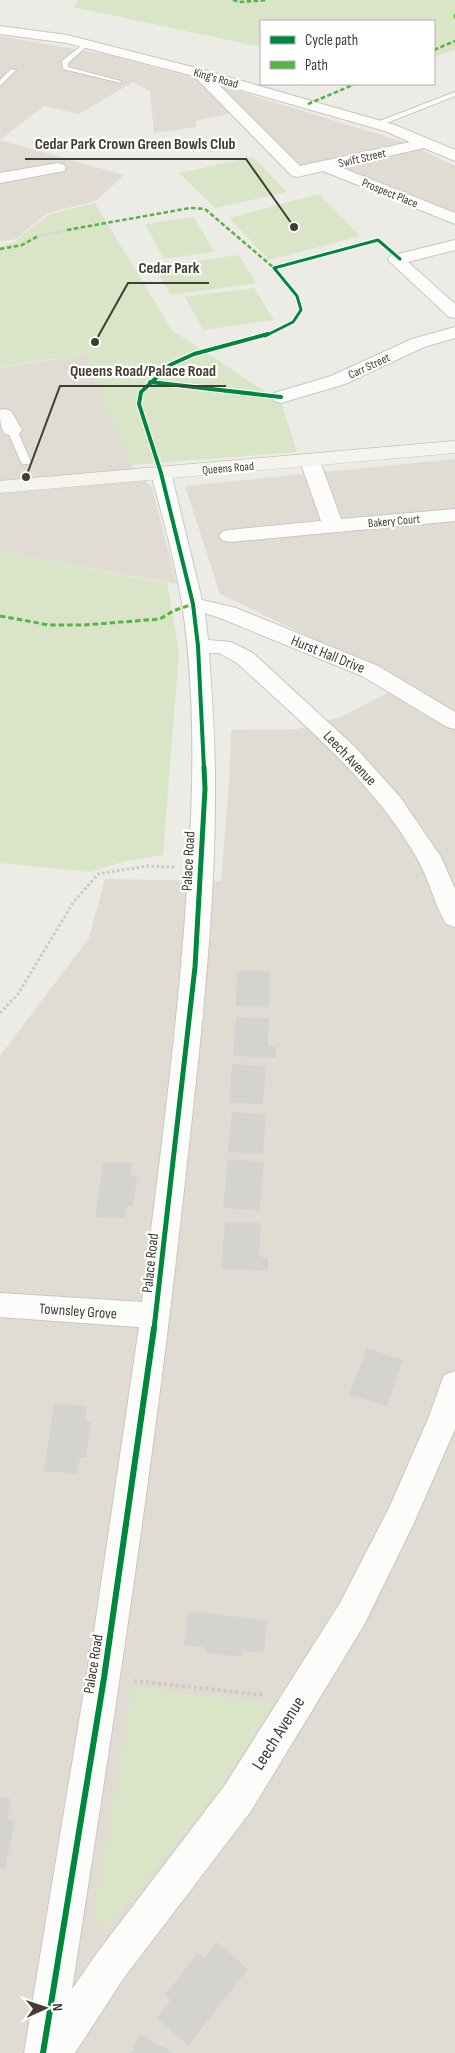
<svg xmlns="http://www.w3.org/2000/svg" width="455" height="2053" font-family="'Sofia Sans Condensed',sans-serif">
	<rect width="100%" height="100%" fill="#ecebe6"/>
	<path fill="#e0dcd4" d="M0,36L109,55L212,83L407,143L455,166V214L339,167H298L240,111L196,121V127L154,133L150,91L133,82L79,114L44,106L0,140Z
		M0,140L124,175L96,201L47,213L16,239L0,242Z
		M88,354L131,465L152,488L177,584L0,552V368Z
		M455,459V2053H0V1056L89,938L105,879L221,881L229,781L231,730L298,729L341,717L406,683L220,594L185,486Z"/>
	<path fill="#dae5c8" d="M78,0H455V50L434,57V21H261V47L73,7Z
		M253,157L287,192L215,208L179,173Z
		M319,194L360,236L269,260L229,218Z
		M95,203L172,330L281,402L297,452L131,465L86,354L0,367V246L13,243L49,214Z
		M194,217L214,252L164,259L145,224Z
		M239,255L256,283L171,295L155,267Z
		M254,288L274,320L203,330L185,297Z
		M0,552L167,583L179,652L163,855L125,861L90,872L0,863Z
		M133,1687L274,1704L218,1791L108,1928L94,1913Z"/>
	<path fill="#d5d3cf" d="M237,971H270L269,1007L236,1006Z
		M236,1017L269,1018L268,1046L276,1047L275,1058L233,1056Z
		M232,1064L266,1066L263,1104L229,1103Z
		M232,1112L266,1114L263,1154L228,1152Z
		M228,1159L264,1162L260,1210L223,1208Z
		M103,1162L132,1163L131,1176H137L133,1206H127L125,1218L95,1217Z
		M225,1222L261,1223L259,1257L268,1258V1271L221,1269Z
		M367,1348L403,1360L387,1406L349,1395Z
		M54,1404L87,1406L85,1421L91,1422L86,1458H80L77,1474L44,1471Z
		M188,1611L267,1620L264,1653L243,1651L242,1657L224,1655L205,1653L206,1647L184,1645Z
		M0,1797L11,1799L7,1819L15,1820L5,1869L0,1868Z
		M217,1942L248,1969L188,2046L157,2018L171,2000L165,1995L198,1953L204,1959Z
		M140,2035L174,2053H131Z"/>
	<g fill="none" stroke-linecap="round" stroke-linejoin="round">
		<g stroke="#c8c7c2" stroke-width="2">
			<path id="lane" d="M86,42L88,43V45L68,63V67L121,81V83L63,69L62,61Z
				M11,69L16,70L0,86V80Z
				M455,92V96L379,126L372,124Z
				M12,427L17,430L31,462L29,464H23L21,462L7,430Z"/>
		</g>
		<g stroke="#c8c7c2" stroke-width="2">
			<path id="street" d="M0,26L67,35L204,70L395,125L455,150V161L424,148L340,167L455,213V224L323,171L297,177L291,175L194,76L67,43L0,34ZM217,83L385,131L410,142L300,166Z
				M58,163L64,165L66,168L64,171L0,183V173Z
				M455,240V250L408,262L455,304V318L449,317L388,260L390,256Z
				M455,327V338L424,347L345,384L281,403L274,401L272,397L274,393L331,376L412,339Z
				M4,409L11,411L22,430L19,434L12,436L5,434C0,426 0,420 0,410Z
				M310,455L317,457L320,461L341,519L455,509V521L229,542L222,540L219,536L222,532L229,530L321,521L300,461L303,457Z
				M161,467L168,469L171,473L202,600L236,608L378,666L455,712V729L447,727L362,676L220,618L205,613L208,640L231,642L253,653L355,747L400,797L441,857L455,889V927L446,924C434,903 429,879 417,858C373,781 302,723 237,663L219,653H209C212,696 215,738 215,781C216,921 198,1061 183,1199C154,1463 113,1726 72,1989L97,1953L225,1785L340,1603L390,1506L428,1419L444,1375L455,1371V1429L413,1525L364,1625L251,1811L123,1979L75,2053H24L95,1625L139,1327L0,1317V1293L142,1302C159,1165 178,1027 187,889C193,802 196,712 185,625C179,573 164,523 151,473L154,469Z"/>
		</g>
		<g stroke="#cac7be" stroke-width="1">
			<path id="secondary" d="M455,441V453L0,493V481Z"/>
		</g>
		<path stroke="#cbcac6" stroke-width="2" stroke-dasharray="1 1" stroke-linecap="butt" d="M38,236L67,230"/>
		<path stroke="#cbcac6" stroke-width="3" stroke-dasharray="2.5 2.5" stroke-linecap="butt" d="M0,1013L18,994L73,903L98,874L147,866L174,867"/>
		<path stroke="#cbcac6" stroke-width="4" stroke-dasharray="3 3" stroke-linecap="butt" d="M134,1681L264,1695"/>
		<use href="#lane" fill="#fcfcfb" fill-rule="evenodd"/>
		<use href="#street" fill="#fcfcfb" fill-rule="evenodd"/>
		<use href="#secondary" fill="#f4f3ed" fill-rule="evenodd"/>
		<path stroke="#57b346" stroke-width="2.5" stroke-dasharray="4.5 2.5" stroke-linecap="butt" d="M233,0L239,2L267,0
			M455,14V20
			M434,50L455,41
			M308,104L355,84
			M67,230L190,208L205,209L274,268
			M0,249L22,245L38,236"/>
		<path stroke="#57b346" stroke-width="3" stroke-dasharray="5.5 3" stroke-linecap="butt" d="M0,616L49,625H84L160,619L173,611L193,604"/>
		<g stroke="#fff" stroke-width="5">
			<path id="cycleway-far3" d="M265,336L293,322L301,310L297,296L274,268L378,240L400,259"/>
		</g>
		<g stroke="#fff" stroke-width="6">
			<path id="cycleway-far2" d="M150,382L281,397
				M204,769L198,646L193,604L161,473L139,404L141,392L170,365L194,354L268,334"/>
		</g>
		<g stroke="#fff" stroke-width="8">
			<path id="cycleway-far1" d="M154,1329L195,967L205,789L204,767"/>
		</g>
		<g stroke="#fff" stroke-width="9">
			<path id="cycleway" d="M43,2053L104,1678L154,1328"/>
		</g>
		<use href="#cycleway-far3" stroke="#00873e" stroke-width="3"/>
		<use href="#cycleway-far2" stroke="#00873e" stroke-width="4"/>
		<use href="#cycleway-far1" stroke="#00873e" stroke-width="5"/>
		<use href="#cycleway" stroke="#00873e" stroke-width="6"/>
	</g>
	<g text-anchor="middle" stroke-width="4.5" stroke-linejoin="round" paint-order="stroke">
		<g font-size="12" fill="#413c34" stroke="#fff">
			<text transform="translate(216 78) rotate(16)" y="4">King's Road</text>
			<text transform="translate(362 158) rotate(-13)" y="4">Swift Street</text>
			<text transform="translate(390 193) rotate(22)" y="4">Prospect Place</text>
			<text transform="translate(369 366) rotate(-25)" y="4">Carr Street</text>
			<text transform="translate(228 468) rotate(-5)" y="4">Queens Road</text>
			<text transform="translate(394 521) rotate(-5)" y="4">Bakery Court</text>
		</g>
		<g font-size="15" fill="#413c34" stroke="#fff">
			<text transform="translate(328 654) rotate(22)" y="5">Hurst Hall Drive</text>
			<text transform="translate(350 758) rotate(46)" y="5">Leech Avenue</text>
			<text transform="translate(188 861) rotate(-87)" y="5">Palace Road</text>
			<text transform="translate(150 1263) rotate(-84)" y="5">Palace Road</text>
			<text transform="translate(78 1311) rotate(4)" y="5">Townsley Grove</text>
			<text transform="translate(93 1664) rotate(-81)" y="5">Palace Road</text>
		</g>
		<g font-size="18" fill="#413c34" stroke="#fff">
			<text transform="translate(278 1733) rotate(-58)" y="6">Leech Avenue</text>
		</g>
	</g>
	<path fill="none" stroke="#413c34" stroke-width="2" d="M294 227L246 159H25M95 342L128 283H209M26 477L60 386H226"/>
	<g fill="#413c34" stroke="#fff" stroke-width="2">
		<circle cx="294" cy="227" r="5"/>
		<circle cx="95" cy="342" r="5"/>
		<circle cx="26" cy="477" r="5"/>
	</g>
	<g font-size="16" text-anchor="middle" font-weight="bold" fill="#413c34" stroke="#fff" stroke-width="4.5" stroke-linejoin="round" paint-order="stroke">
		<text x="135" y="149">Cedar Park Crown Green Bowls Club</text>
		<text x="169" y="273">Cedar Park</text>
		<text x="143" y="376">Queens Road/Palace Road</text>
	</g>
	<rect x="260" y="20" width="175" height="65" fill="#ffffff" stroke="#b3b1ae"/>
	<rect x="270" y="36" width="25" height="8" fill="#00873e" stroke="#b3b1ae"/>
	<text x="305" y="45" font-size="15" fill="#413c34">Cycle path</text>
	<rect x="270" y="61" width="25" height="8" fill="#57b346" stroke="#b3b1ae"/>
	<text x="305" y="70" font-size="15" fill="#413c34">Path</text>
	<g transform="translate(45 2008) rotate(87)" stroke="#ffffff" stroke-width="4" paint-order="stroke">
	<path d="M0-4L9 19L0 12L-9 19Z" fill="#413c34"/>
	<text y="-8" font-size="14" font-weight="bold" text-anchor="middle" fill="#413c34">N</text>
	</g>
</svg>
